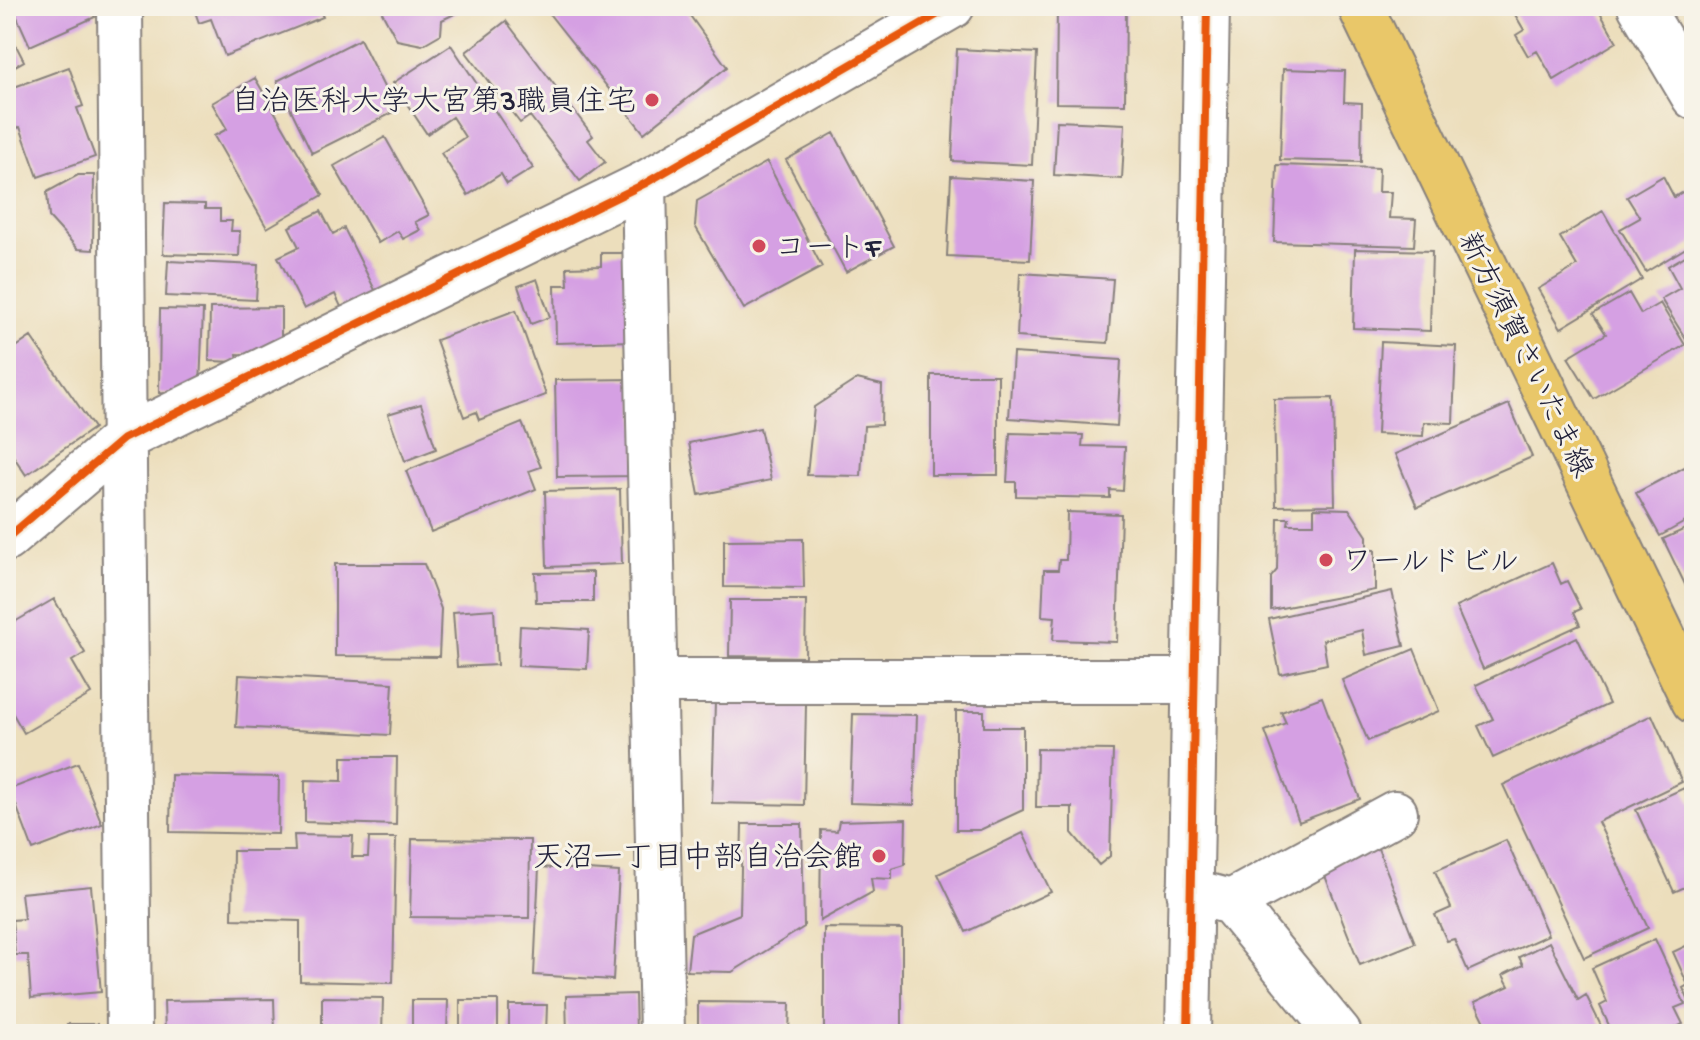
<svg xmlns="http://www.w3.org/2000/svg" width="1700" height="1040" font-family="'Gochi Hand','Klee One',sans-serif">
	<rect width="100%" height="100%" fill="#f7f3e8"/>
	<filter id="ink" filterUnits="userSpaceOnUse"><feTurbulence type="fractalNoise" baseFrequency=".0125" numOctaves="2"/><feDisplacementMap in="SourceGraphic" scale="16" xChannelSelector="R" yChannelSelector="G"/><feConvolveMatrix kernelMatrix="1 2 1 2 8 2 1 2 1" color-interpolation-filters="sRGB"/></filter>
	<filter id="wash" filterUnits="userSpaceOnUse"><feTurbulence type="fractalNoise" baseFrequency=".006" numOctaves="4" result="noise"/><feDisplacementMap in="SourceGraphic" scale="32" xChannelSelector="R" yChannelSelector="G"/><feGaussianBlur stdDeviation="1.8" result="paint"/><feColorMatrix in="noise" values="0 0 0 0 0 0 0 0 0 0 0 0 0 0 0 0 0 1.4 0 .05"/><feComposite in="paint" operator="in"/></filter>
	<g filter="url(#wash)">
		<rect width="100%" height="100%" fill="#ecdebc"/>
		<g id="blocks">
			<path fill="#d5a0e3" d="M12,6H90L95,17L30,46Z
				M193,6H318L323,17L225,56L211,19L199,23Z
				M383,6H471L442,20L441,34L422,45L397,40L382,12Z
				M543,6H683L727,67L644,133Z
				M1057,6H1126L1125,104L1056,103Z
				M1510,6H1596L1617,42L1554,80L1537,51L1528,56L1516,35L1524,30Z
				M506,21L593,136L588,140L605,162L580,181L530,116L520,123L466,52Z
				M6,26L24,61L6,71Z
				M360,39L396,111L312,153L277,81Z
				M451,45L533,168L507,184L501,174L468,195L441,153L465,137L452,117L427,134L393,83Z
				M957,49L1037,53L1032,165L952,161Z
				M69,67L83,106L77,108L95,157L38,177L20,127L6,132V90Z
				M1283,69L1345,71L1344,102L1362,103L1361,162L1280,160Z
				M255,78L323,195L267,228L214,136L227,129L212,103Z
				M1057,121L1125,124L1122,179L1054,175Z
				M834,133L894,246L846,272L786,160Z
				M385,137L429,215L415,222L420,230L403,239L398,231L378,243L334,166Z
				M767,162L822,267L744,309L695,226L697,201Z
				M1277,165L1379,168L1378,192H1391L1389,218L1416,219L1414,246L1274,242Z
				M78,175H94L93,250L78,249L49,217L47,192Z
				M951,176L1034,181L1030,260L947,256Z
				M1663,176L1674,197L1694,185V243L1646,272L1620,229L1640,218L1627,197Z
				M165,203L205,204V209H220V221H232L231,231H240L239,256L163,254Z
				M321,211L333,234L344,228L377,294L343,311L335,294L304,309L278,257L299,247L289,227Z
				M1603,211L1642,279L1561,328L1538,289L1577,266L1560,237Z
				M1355,249L1432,251L1430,331L1353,328Z
				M1694,251V336L1687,341L1661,299L1680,288L1668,266Z
				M601,253H632L634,341L556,343L555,285H568L567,267L601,266Z
				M168,261L258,265L256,300L166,296Z
				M1020,273L1113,279L1108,343L1017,337Z
				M537,279L550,317L531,324L518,286Z
				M1629,293L1641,314L1660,303L1685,345L1594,399L1568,357L1606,334L1593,314Z
				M281,307V343L261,355L237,354L238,362L209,361L210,308Z
				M160,309L203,310L200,387L185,394L159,393Z
				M516,310L546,395L479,420L476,412L464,417L436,340Z
				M31,337L94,428L26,475L6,445V354Z
				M1381,342L1456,346L1453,423L1424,422L1423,436L1377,434Z
				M1013,353L1121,360L1117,426L1009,418Z
				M931,375H998V475H931Z
				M635,379L637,476L557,477L555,380Z
				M857,379L882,385L881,425L864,426L861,476L807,475L814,407Z
				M1333,398L1335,505L1276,506L1274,399Z
				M421,404L436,449L405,461L388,414Z
				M1509,404L1532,457L1417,507L1395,454Z
				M522,423L541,467L529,471L536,489L431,532L406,471Z
				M760,428L771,480L699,495L689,443Z
				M1010,433L1083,435L1082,446L1125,447L1123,491L1110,490V498L1016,496V482H1007Z
				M1694,462V517L1660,536L1636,493Z
				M620,489L622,564L547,567L545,491Z
				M1314,508L1349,509L1367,536V550H1375V590L1271,610V577L1277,570L1278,518H1289L1288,524H1314Z
				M1067,512L1121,514L1117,642L1053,640L1055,617L1042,616L1044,570H1058L1059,560H1066Z
				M1694,525V603L1663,539Z
				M803,539L804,588L724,587V540Z
				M1552,563L1561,584L1567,581L1581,609L1574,612L1580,625L1483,669L1456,607Z
				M335,564H424L441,609L439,657L335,656Z
				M593,572V602H536L535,573Z
				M1392,591L1404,646L1366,655L1362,630L1323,640L1327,664L1280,674L1269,619Z
				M54,599L85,653L72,661L91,694L24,733L6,702V627Z
				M730,600H806L805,657L729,656Z
				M494,609L497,665L457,667L453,612Z
				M520,626L589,630L587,669L518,666Z
				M1577,637L1609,704L1493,758L1478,726L1493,719L1476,685Z
				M1414,649L1439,711L1368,741L1342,680Z
				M239,675L393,683L390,735L236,727Z
				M1322,697L1360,799L1299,822L1265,731L1286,723L1281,712Z
				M715,702L806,704L804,805L712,803Z
				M956,711H984V727H1023V810L980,830H956Z
				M853,714L917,715L914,805L850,803Z
				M1652,715L1682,782L1598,822L1648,928L1584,958L1503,785Z
				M1037,749L1113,750L1110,856L1099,865L1072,833V807H1036Z
				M342,757H397L396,825L305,822V780L342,781Z
				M78,763L102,824L33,850L10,789Z
				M171,775L279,777L278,834L170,832Z
				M1684,788L1694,810V883L1674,892L1636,810Z
				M906,819L905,865L892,869V879L871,878L873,892L820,921L821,830L837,831L839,821Z
				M742,824H802L804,927L732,972L687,971L691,934L740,914Z
				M1023,833L1051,892L966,932L938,874Z
				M294,835L353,836L352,857H368L369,838H396L393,983L300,981V921L232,919L233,851H295Z
				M412,839L530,840L529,918L410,917Z
				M1506,840L1548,935L1468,971L1454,939L1447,941L1435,915L1451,908L1435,871Z
				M1377,846L1415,943L1360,965L1322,868Z
				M539,867L619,872L613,980L534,975Z
				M91,886L101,992L31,998L28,955H15L12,920L24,919L21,893Z
				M824,928L902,929V1034H824Z
				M1655,939L1685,1004L1675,1008L1683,1024L1675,1028L1678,1034H1613L1600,1006L1607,1002L1592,968Z
				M1549,942L1578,1000L1586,995L1605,1034H1491L1475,1002L1509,986L1503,975L1523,965L1519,957Z
				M1694,942V1012L1683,988L1688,985L1673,952Z
				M635,994L636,1034H567L566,996Z
				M322,997L383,998L382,1034H322Z
				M274,999L275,1034H165L164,1001Z
				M412,1000H448L447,1034H412Z
				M460,1000H498V1034H460Z
				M698,1002L790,1003L789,1034H698Z
				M509,1005H547L546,1034H509Z
				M67,1024H97V1034H66Z"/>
		</g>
	</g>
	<g filter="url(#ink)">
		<use href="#blocks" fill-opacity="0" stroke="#87807c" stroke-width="2"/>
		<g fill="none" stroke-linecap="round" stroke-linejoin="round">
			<g stroke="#87807c" stroke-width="48">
				<path id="minor" d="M120,6L129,1034
					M1640,6L1694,97
					M644,184L662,1034
					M6,539L123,439L644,184L952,6
					M656,681H1194
					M1189,891L1231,902L1339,1034
					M1231,902L1395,813
					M1188,1034L1207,6"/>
			</g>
			<g stroke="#87807c" stroke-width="48">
				<path id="major" d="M1360,6L1694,701"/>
			</g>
			<use href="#minor" stroke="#fff" stroke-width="44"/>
			<use href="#major" stroke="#e9c769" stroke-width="44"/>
			<g stroke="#f7f3e8" stroke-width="13">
				<path id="cycleway" d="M6,539L123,439L644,184L952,6
					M1188,1034L1207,6"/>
			</g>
			<use href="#cycleway" stroke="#e8590c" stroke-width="8"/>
		</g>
	</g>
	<g fill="#d1495b" stroke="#f7f3e8" stroke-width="3">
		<circle cx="652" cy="100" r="8"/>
		<circle cx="759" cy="246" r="8"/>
		<circle cx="1326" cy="560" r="8"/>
		<circle cx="879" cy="856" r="8"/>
	</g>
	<g text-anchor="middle" stroke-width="6" stroke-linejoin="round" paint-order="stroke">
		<g font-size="30" fill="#22223b" stroke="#f7f3e8" text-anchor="end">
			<text x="636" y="110">自治医科大学大宮第3職員住宅</text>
			<text x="775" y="256" text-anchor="start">コートF</text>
			<text x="1342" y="570" text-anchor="start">ワールドビル</text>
			<text x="863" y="866">天沼一丁目中部自治会館</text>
		</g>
		<g font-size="30" fill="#22223b" stroke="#f7f3e8">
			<text transform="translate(1527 354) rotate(64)" y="10">新方須賀さいたま線</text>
		</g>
	</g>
	<rect width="1700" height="1040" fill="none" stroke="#f7f3e8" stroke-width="32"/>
</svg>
